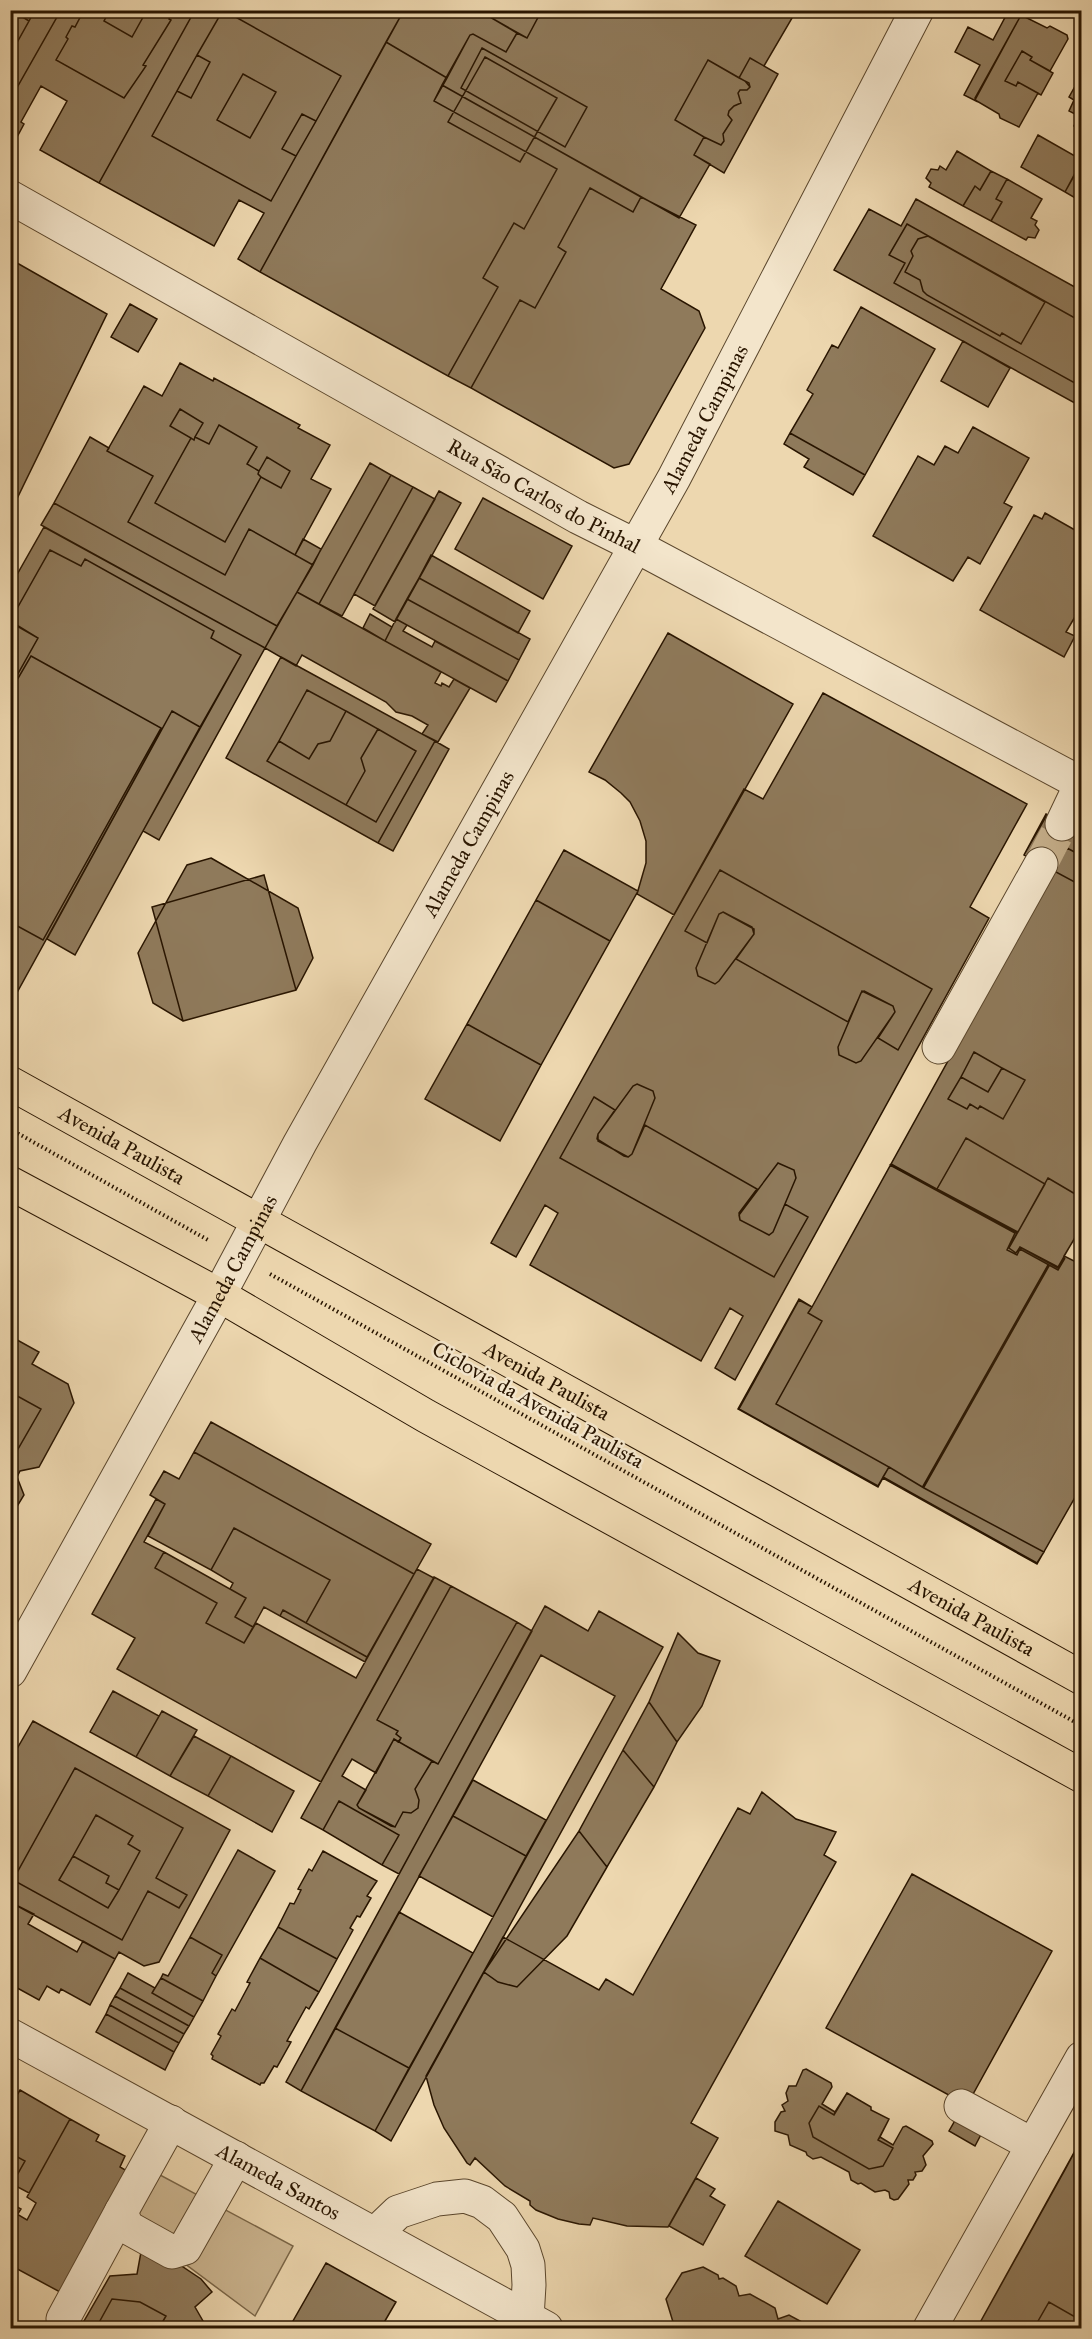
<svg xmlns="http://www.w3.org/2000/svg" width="1092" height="2339" font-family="'IM FELL Great Primer',serif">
	<rect width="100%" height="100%" fill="#edd7af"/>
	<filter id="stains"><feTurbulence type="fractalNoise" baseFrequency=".00333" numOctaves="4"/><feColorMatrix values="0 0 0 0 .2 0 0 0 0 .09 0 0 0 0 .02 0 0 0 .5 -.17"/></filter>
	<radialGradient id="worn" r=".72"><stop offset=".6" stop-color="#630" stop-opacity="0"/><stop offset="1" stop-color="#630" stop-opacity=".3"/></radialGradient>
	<path fill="#ccb691" stroke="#7a6648" stroke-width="1.5" d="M132,2160L293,2246L255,2316L177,2258L96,2227Z"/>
	<path fill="#8f7a5b" stroke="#291500" stroke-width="1.5" d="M10,10H17L16,13L29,21L10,55Z
		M10,10H61L10,100Z
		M17,10H35L29,21L16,13Z
		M61,10H195L99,183L40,150L67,101L41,86L21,122L24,124L17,137L10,134V100Z
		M84,10H174L169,19L171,20L143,65L146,66L124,98L56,60L68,39L66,37L72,26L75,27Z
		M110,10H147L132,37L104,21Z
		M195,10H404L260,272L238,259L264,213L239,200L214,246L99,183Z
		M223,10L341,76L316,121L302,114L282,149L296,156L271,201L152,136L177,91L191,98L210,62L197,55Z
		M404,10H490L488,16L517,33L506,52L473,34L470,35L447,78L386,42Z
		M490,10H542L527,38L488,16Z
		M542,10H791L795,13L764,66L750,58L739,78L708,60L675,120L704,137L694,155L710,164L679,218L442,85L470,35L473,34L506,52L517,33L527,38Z
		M1009,10L1024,16L1020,17L975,98L976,101L964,95L980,65L955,52L968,27L993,40Z
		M1021,15L1047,28L1050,26L1067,35L1068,39L1050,71L1030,60L1032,57L1022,51L1005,81L1016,86L1018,82L1038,93L1019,127L1000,118L999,114L975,100Z
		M386,42L447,78L434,101L557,169L524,229L514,223L483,278L498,287L448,376L260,272Z
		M482,48L587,107L565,147L461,88Z
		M1022,51L1032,57L1030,60L1053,73L1041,95L1018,82L1016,86L1005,81Z
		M197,55L210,62L191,98L177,91Z
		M485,57L557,98L520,162L448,122Z
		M750,58L778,74L724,173L694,155L704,137L721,145L724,141L723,134L732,120L728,115L729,111L734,106L741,103L738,93L740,90H747L750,87L749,83L739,78Z
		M708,60L745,81L750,87L747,90H740L738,93L741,103L734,106L729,111L728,115L732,120L723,134L724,141L721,145L704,137L675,120Z
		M243,74L276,92L250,138L217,120Z
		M1082,74V130L1074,126L1079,116L1069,111L1074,100L1069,97Z
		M442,85L641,197L633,212L590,188L558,247L566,252L535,308L520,300L471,388L448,376L498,287L483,278L514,223L524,229L557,169L434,101Z
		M302,114L316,121L296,156L282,149Z
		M1038,135L1082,160L1065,192L1021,167Z
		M957,151L991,171L980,190L975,186L963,206L929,187L931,183L926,178L931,169L938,170L940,166L946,170Z
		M1082,162V202L1065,192Z
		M991,171L1007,179L996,199L1002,202L991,221L963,206L975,186L980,190Z
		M1007,179L1042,199L1031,218L1037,221L1035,225L1039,230L1035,238L1028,237L1026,240L991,221L1002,202L996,199Z
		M590,188L633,212L641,197L696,225L661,289L699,311L705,328L629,464L614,468L471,388L520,300L535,308L566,252L558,247Z
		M916,199L1082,291V407L834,270L869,209L901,226Z
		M907,224L1082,322V387L894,283L905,263L889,255Z
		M928,236L1045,302L1021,344L1002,333L1000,336L927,295L923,291L920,280L905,272L913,256L911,251L918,239Z
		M10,259L107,314L10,513Z
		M130,304L157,319L138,352L111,337Z
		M861,307L935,349L865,475L790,433L813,394L807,390L832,345L838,348Z
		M963,341L1010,368L988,407L941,381Z
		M180,363L213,381L214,378L300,425L298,428L330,445L311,479L331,489L295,555L249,529L225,575L128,522L153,476L107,451L144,386L162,396Z
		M180,409L203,423L195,437L209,444L219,425L257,447L247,464L259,471L267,457L290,471L281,488L261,477L225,542L155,503L191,438L170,426Z
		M219,425L257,447L247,464L259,471L258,474L261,477L225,542L155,503L191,438L194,440L195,437L209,444Z
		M973,427L1029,458L1004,503L1012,507L980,564L968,557L953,581L873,536L918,456L934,465L945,446L958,453Z
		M790,433L865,475L853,495L804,467L809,459L784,444Z
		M90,437L109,448L107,451L153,476L128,522L225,575L249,529L313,565L277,626L54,503Z
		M370,463L391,475L319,604L297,592Z
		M391,475L413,487L342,616L319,604Z
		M413,487L435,499L375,606L354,594Z
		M439,491L461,503L395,622L373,609Z
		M483,498L572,546L543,599L455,549Z
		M54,503L277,626L265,648L41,525Z
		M1045,513L1082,534V605L1066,632L1075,636L1064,657L980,610L1034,515L1042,519Z
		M44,527L265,648L159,840L143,831L241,655L211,638L214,631L85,559L81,566L50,550L10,621V587Z
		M303,539L321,549L313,565L295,555Z
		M50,550L81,566L85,559L214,631L211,638L241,655L200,727L172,711L14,998L10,996V688L38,638L10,621Z
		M431,555L530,611L518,633L419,578Z
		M419,578L530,639L519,660L407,599Z
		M297,592L441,672L435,683L441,686L442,683L449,687L454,679L470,688L438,742L422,734L428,725L412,716L396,712L386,702L302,655L296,666L265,648Z
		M407,599L519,660L508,681L396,619Z
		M370,614L392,627L385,641L363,628Z
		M396,619L407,625L403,631L432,647L435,641L508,681L496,702L385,641Z
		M10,622L38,638L10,688Z
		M668,633L793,704L674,915L637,894L646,863V841L640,821L630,802L621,793L605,780L589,772Z
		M31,656L161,728L43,940L10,922V692Z
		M281,657L435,741L378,843L226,758Z
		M307,690L346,711L330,741L318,744L309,759L279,741Z
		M823,693L1027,804L970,907L989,918L735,1380L715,1368L743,1316L730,1308L701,1361L530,1265L558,1213L545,1205L516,1257L491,1243L744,789L763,799Z
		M172,711L200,727L75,955L47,939Z
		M346,711L378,729L361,758L365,771L346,805L267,761L279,741L309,759L318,744L330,741Z
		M378,729L416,751L376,822L346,805L365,771L361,758Z
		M435,741L449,749L393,851L378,843Z
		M1046,814L1082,834V1226L1064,1256L1082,1265V1485L1037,1564L883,1478L878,1487L738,1409L799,1299L812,1307L1053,871L1024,855Z
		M1047,815L1082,834V856L1067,848L1054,871L1024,855Z
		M1067,848L1082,856V886L1054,871Z
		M564,850L638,891L610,941L536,900Z
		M211,858L298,908L313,958L296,990L183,1021L153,1003L138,953L187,865Z
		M720,870L932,989L898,1050L878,1038L895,1012L893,1006L862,991L848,1022L736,959L754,934V929L723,912L719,914L707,943L685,931Z
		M264,875L296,990L183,1021L152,907Z
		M536,900L610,941L541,1065L467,1024Z
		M723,912L752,927L754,934L719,981L715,984L698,976L696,968L719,914Z
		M864,991L893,1006L895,1012L861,1061L856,1063L839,1055L838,1047L861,993Z
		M467,1024L541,1065L500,1141L425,1099Z
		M974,1052L1002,1068L988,1092L961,1077Z
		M1002,1068L1025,1080L1003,1119L980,1106L978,1109L970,1104L967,1109L948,1099L961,1077L988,1092Z
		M637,1084L653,1091L655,1098L632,1154L628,1157L598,1141V1134L633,1086Z
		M594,1097L615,1110L598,1134L597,1139L624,1156L628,1157L632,1154L645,1125L757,1189L739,1213L740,1220L769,1235L773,1232L785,1204L808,1217L774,1277L560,1158Z
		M966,1138L1045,1184L1018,1232L937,1189Z
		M778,1163L794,1170L796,1178L773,1232L769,1235L740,1220L739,1215Z
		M891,1164L1017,1233L1009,1248L1016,1253L1020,1247L1058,1268L1065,1258L1058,1270L1020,1249L1017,1255L1007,1250L1015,1233L890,1165Z
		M1048,1178L1082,1198V1225L1058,1267L1020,1247L1016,1253L1009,1248Z
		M1048,1265L1049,1266L924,1487L923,1486Z
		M799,1300L812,1307L808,1313L822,1321L776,1404L889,1467L878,1486L739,1409Z
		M10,1336L39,1352L32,1364L68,1384L74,1403L39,1467L20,1471L17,1477L24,1495L10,1518V1463L41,1409L10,1392Z
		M10,1392L41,1409L10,1463Z
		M211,1422L431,1544L414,1574L194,1452Z
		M194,1452L414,1574L367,1657L306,1623L330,1580L234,1528L211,1570L148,1536L165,1504L150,1495L164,1471L179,1479Z
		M889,1467L924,1488L1044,1552L1037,1563L883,1477Z
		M156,1499L165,1504L144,1542L164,1552L155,1568L217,1603L206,1623L244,1643L256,1623L356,1678L417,1569L434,1578L321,1782L117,1669L135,1638L92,1614Z
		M234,1528L330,1580L306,1623L283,1610L280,1616L264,1607L253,1627L235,1617L246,1598L230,1589L233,1583L211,1570Z
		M164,1552L246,1598L235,1617L253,1627L244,1643L206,1623L217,1603L155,1568Z
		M434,1577L451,1586L377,1720L398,1731L396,1734L401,1738L398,1742L394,1739L376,1773L352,1759L342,1776L366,1790L357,1805L359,1808L391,1826L395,1827L403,1812L411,1813L418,1808L419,1800L415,1789L432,1761L438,1764L517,1622L532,1631L399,1874L382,1865L399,1835L339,1801L323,1830L301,1818Z
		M451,1586L517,1622L438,1764L399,1742L401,1738L396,1734L398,1731L377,1720Z
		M545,1606L588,1631L599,1611L663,1647L391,2141L375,2131L615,1696L541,1655L301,2091L286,2082Z
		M283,1610L367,1657L365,1662L280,1616Z
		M678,1633L698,1653L720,1661L702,1706L677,1742L649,1702Z
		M113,1691L159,1716L136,1757L90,1732Z
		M649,1702L677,1742L654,1787L623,1750Z
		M162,1711L197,1730L170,1776L136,1757Z
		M33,1721L230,1830L159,1962L144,1966L119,1952L115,1959L10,1902V1761Z
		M194,1736L231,1756L208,1796L170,1776Z
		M394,1739L432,1761L415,1789L419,1800L418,1808L411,1813L403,1812L395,1827L359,1808L357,1805Z
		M623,1750L654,1787L607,1867L579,1831Z
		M231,1756L294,1791L272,1832L208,1796Z
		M75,1768L183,1828L156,1878L187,1895L179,1908L148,1891L122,1940L13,1880Z
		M473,1780L546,1820L526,1856L453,1816Z
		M762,1792L796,1819L836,1832L824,1855L836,1862L691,2123L718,2138L668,2227L627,2226L593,2218L590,2225L579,2224L558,2219L536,2210L530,2205V2201L505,2186L475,2158L470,2165L467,2163L444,2128L434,2105L426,2076L503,1937L599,1990L606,1979L633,1995L738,1808L750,1814Z
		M339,1801L399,1835L382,1865L323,1830Z
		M96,1815L133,1836L128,1844L140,1851L119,1890L106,1883L109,1876L73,1856Z
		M453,1816L526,1856L493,1917L419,1876Z
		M579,1831L607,1867L567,1936L517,1987L498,1982L484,1972Z
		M238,1850L275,1871L216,1976L212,1973L222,1955L190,1937Z
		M323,1851L377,1881L367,1896L371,1898L360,1917L357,1916L350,1928L353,1930L337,1959L278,1927L290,1903L294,1904L301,1890L298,1889L309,1869L312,1871Z
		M73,1856L109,1876L106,1883L119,1890L108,1908L59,1880Z
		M912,1874L1052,1951L967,2105L826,2028Z
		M10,1902L34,1914L28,1924L77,1952L83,1941L115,1959L90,2005L61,1989L59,1993L47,1986L39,2000L10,1984Z
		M399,1912L473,1953L409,2068L335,2028Z
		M278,1927L337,1959L319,1992L260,1958Z
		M190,1937L222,1955L212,1973L216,1976L203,2001L161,1978L163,1974L168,1976Z
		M260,1958L319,1992L309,2009L306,2007L287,2041L291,2042L277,2067L274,2066L264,2083H261L260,2085L212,2059L213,2056L211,2054L221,2036L218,2034L232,2009L235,2011L250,1983L247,1982Z
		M128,1973L155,1988L152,1993L194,2017L189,2026L120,1988Z
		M161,1978L203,2001L194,2017L152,1993Z
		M120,1988L189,2026L184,2034L115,1996Z
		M115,1996L184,2034L179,2043L110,2005Z
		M110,2005L179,2043L174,2052L106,2014Z
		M106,2014L174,2052L165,2070L96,2032Z
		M335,2028L409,2068L375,2131L301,2091Z
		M806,2069L831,2083L832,2087L822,2104L835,2112L834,2115L819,2106L809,2123L813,2137L869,2169L883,2166L893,2148L878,2140L880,2137L893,2145L903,2127L906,2126L932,2141L933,2144L923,2156L926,2165L922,2171L915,2172L916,2175L913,2180H908L909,2184L898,2199L894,2200L890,2198L889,2192L885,2190L875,2192L861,2183L858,2184L851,2180L849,2172L821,2157L813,2159L807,2155L806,2152L790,2145L788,2135L775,2131V2122L781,2112L785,2111L782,2105L788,2101L786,2093L789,2086H796L803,2070Z
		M806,2069L831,2083L832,2087L822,2104L835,2112L847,2093L871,2107V2110L889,2119L880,2137L893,2145L903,2127L906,2126L932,2141L933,2144L923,2156L926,2165L922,2171L915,2172L916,2175L913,2180H908L909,2184L898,2199L894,2200L890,2198L889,2192L885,2190L875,2192L861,2183L858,2184L851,2180L849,2172L821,2157L813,2159L807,2155L806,2152L790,2145L788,2135L775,2131V2122L781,2112L785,2111L782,2105L788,2101L786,2093L789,2086H796L803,2070Z
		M20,2090L70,2119L29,2193L12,2184L25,2161L10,2153V2107Z
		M847,2093L871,2107V2110L889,2119L878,2140L893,2148L883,2166L869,2169L813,2137L809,2123L819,2106L834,2115Z
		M961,2110L986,2125L975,2146L949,2131Z
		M70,2119L99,2135L96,2141L125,2156L120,2167L127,2171L60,2292L10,2265V2226L17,2214L27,2220L36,2203L27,2197Z
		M1082,2138V2321L1049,2302L1034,2328H977Z
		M1082,2138V2328H977L1066,2168Z
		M10,2153L25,2161L12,2184L10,2183Z
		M696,2178L715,2189L710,2196L725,2205L703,2245L669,2226Z
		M778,2201L860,2250L827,2304L745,2256Z
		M10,2203L21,2209L10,2226Z
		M141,2252L180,2265L201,2279L212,2292L195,2307L207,2328H80L110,2276L137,2274Z
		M326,2263L396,2302L382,2326L387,2328H289Z
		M703,2267L718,2275L719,2279L723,2278L736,2286L739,2296L750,2294L775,2308L778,2319L789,2315L802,2322L803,2327L808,2326L813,2328H685L673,2322L666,2299L682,2273Z
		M112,2299L140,2302L166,2316L159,2328H150L141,2325L139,2328H96Z"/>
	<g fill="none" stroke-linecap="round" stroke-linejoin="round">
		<path stroke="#c6b08c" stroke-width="33" stroke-dasharray="33 16" stroke-linecap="butt" d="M1041,864L1062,824"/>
		<g stroke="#5a462c" stroke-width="35">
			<g id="minor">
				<path id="s1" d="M10,197L578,517L636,546L1082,784"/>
				<path d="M1062,824L1081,784"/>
				<path d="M939,1047L1041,864"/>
				<path id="s2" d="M10,1671L219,1295L300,1143L674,478L917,10"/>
				<path id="s3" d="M10,2035L546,2328"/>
				<path d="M961,2106L1033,2145"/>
				<path d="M171,2122L121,2212L127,2227L172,2252L185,2248L236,2158"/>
				<path d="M375,2234L398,2212L437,2199L465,2196L482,2202L502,2217L523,2249L528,2265L529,2285L527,2318"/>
				<path d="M63,2319L121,2212"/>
				<path d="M930,2328L1082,2058"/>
			</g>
		</g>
		<g stroke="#291500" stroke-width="35">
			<g id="major">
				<path id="s4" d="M10,1083L1082,1678"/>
				<path d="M10,1183L219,1295L426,1416L1082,1776"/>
			</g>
		</g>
		<path stroke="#291500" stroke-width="4" stroke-dasharray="1.5 3" stroke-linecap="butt" d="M10,1129L208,1240
			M270,1274L1082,1726"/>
		<use href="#minor" stroke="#f3e5cb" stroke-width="33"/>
		<use href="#major" stroke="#edd7af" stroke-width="33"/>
	</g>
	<g text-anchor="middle" stroke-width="5" stroke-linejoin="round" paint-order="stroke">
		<g font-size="21" fill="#291500" stroke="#f3e5cb">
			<text dy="7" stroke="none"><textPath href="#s2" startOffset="1432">Alameda Campinas</textPath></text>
			<text dy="7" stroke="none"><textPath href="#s1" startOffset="612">Rua São Carlos do Pinhal</textPath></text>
			<text dy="7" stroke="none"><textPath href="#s2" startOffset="946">Alameda Campinas</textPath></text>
			<text dy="7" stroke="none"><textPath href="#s4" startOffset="128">Avenida Paulista</textPath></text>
			<text dy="7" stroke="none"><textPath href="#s2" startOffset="460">Alameda Campinas</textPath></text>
			<text dy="7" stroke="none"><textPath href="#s4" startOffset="614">Avenida Paulista</textPath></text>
			<text transform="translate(538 1405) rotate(29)" y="7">Ciclovia da Avenida Paulista</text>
			<text dy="7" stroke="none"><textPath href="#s4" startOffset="1100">Avenida Paulista</textPath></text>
			<text dy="7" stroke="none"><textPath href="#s3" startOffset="306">Alameda Santos</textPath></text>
		</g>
	</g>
	<rect width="1092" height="2339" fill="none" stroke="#edd7af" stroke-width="36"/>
	<rect x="12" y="12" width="1068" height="2315" fill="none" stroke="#291500" stroke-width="3"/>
	<rect x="18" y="18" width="1056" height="2303" fill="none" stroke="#291500" stroke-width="1.5"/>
	<rect width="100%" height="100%" filter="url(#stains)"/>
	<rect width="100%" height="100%" fill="url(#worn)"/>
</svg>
